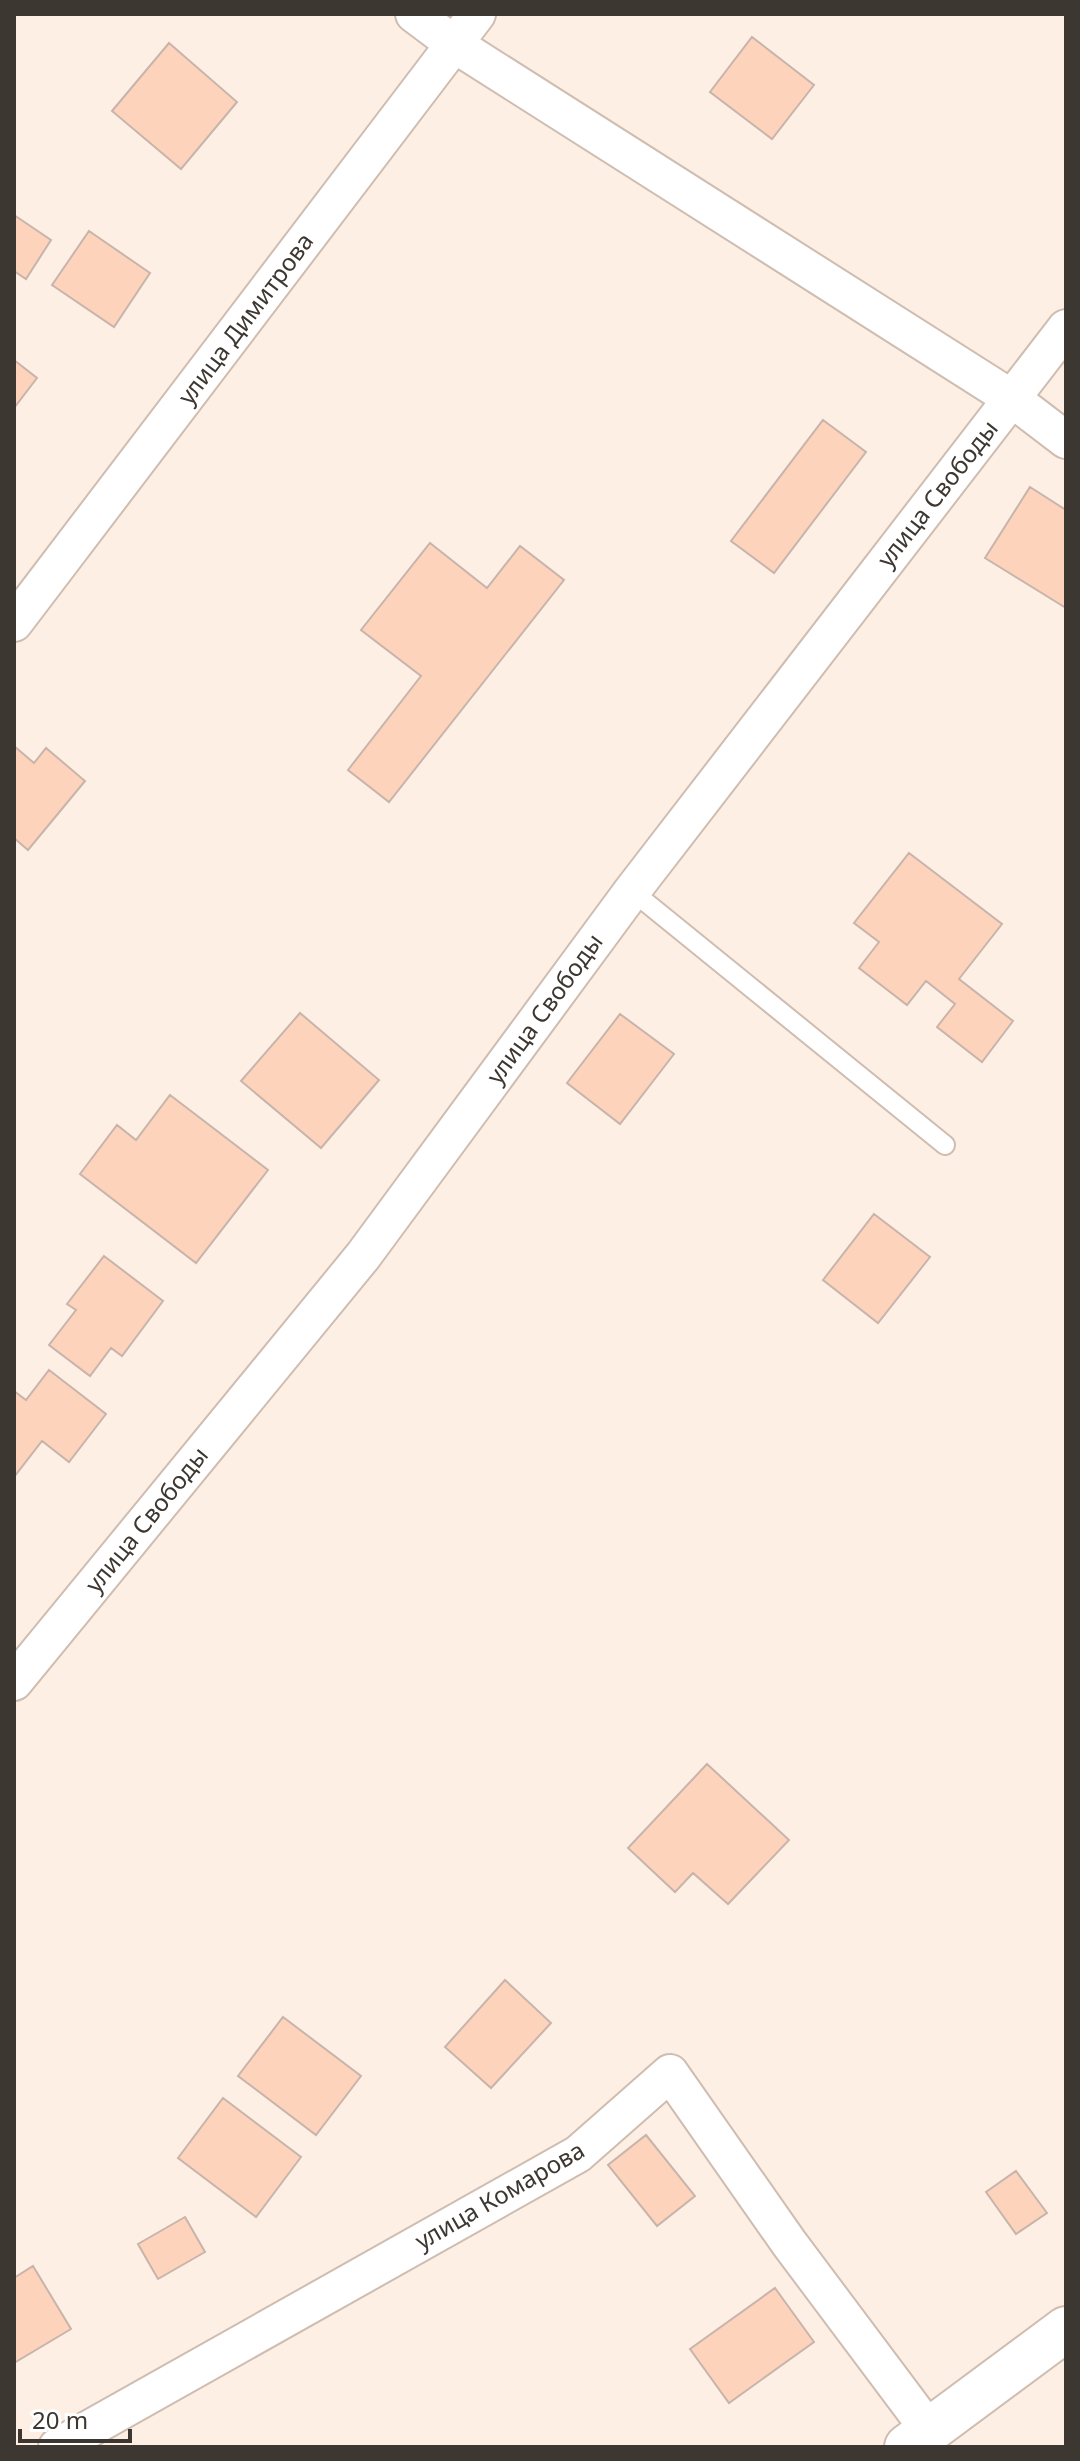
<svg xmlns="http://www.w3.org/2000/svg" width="1080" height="2461" font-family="'Noto Sans',sans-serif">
	<rect width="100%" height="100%" fill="#fdefe4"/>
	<path fill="#fed3bc" stroke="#c8b4aa" stroke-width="2" d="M752,37L814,85L772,139L710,92Z
		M169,43L237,102L181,169L112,111Z
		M14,215L51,240L26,279L14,271Z
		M89,231L150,273L114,327L52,285Z
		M14,360L37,378L14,408Z
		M823,420L866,452L774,573L731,541Z
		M1030,487L1066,510V608L985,558Z
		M430,543L487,588L520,546L564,580L389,802L348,770L421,676L361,630Z
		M14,746L34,763L46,748L85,781L28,850L14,838Z
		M909,853L1002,924L959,979L1013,1021L982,1062L937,1027L955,1004L926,981L907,1005L859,968L879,942L854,923Z
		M300,1013L379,1080L321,1148L241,1081Z
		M620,1014L674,1054L620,1124L567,1083Z
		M170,1095L268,1170L196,1263L80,1174L117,1125L136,1140Z
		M874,1214L930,1257L878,1323L823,1280Z
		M104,1256L163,1301L122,1356L111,1348L90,1376L49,1345L76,1310L67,1304Z
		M49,1370L106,1414L69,1462L42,1441L14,1477V1391L26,1400Z
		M707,1764L789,1840L728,1904L693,1873L675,1892L628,1848Z
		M505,1980L551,2023L491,2088L445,2047Z
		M283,2017L361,2076L316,2135L238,2076Z
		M223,2098L301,2157L256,2217L178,2158Z
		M646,2135L695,2196L657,2226L608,2165Z
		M1016,2171L1047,2213L1016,2234L986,2192Z
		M185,2217L205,2252L158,2279L138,2244Z
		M33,2266L71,2329L14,2363V2278Z
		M775,2288L814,2342L729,2403L690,2349Z"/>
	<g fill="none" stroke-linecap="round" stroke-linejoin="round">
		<g stroke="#cebdb0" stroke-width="22">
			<path id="service" d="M632,891L945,1145"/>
		</g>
		<g stroke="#cebdb0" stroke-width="40">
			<path id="minor" d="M414,14L454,44L1011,398L1066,440
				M14,623L477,14
				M14,1682L363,1256L632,891L1066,328
				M57,2447L578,2154L670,2073L789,2243L929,2430"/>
		</g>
		<g stroke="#cebdb0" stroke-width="48">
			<path id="tertiary" d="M907,2447L1066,2329"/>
		</g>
		<use href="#service" stroke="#fff" stroke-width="18"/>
		<use href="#minor" stroke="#fff" stroke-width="36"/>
		<use href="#tertiary" stroke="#fff" stroke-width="44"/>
	</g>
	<g text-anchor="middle" stroke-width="6" stroke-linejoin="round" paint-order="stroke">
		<g font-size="24" fill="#3d3731" stroke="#fff">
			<text transform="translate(246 319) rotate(-53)" y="8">улица Димитрова</text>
			<text transform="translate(938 494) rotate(-52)" y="8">улица Свободы</text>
			<text transform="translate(545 1009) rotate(-54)" y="8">улица Свободы</text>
			<text transform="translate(147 1520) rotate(-51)" y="8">улица Свободы</text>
			<text transform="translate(500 2196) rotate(-30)" y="8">улица Комарова</text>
		</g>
	</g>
	<rect width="1080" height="2461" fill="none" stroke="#3d3731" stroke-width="32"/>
	<path d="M20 2429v12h110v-12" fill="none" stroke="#3d3731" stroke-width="4"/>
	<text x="32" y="2429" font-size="24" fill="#3d3731" stroke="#ffffff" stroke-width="6" paint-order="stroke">20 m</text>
</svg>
